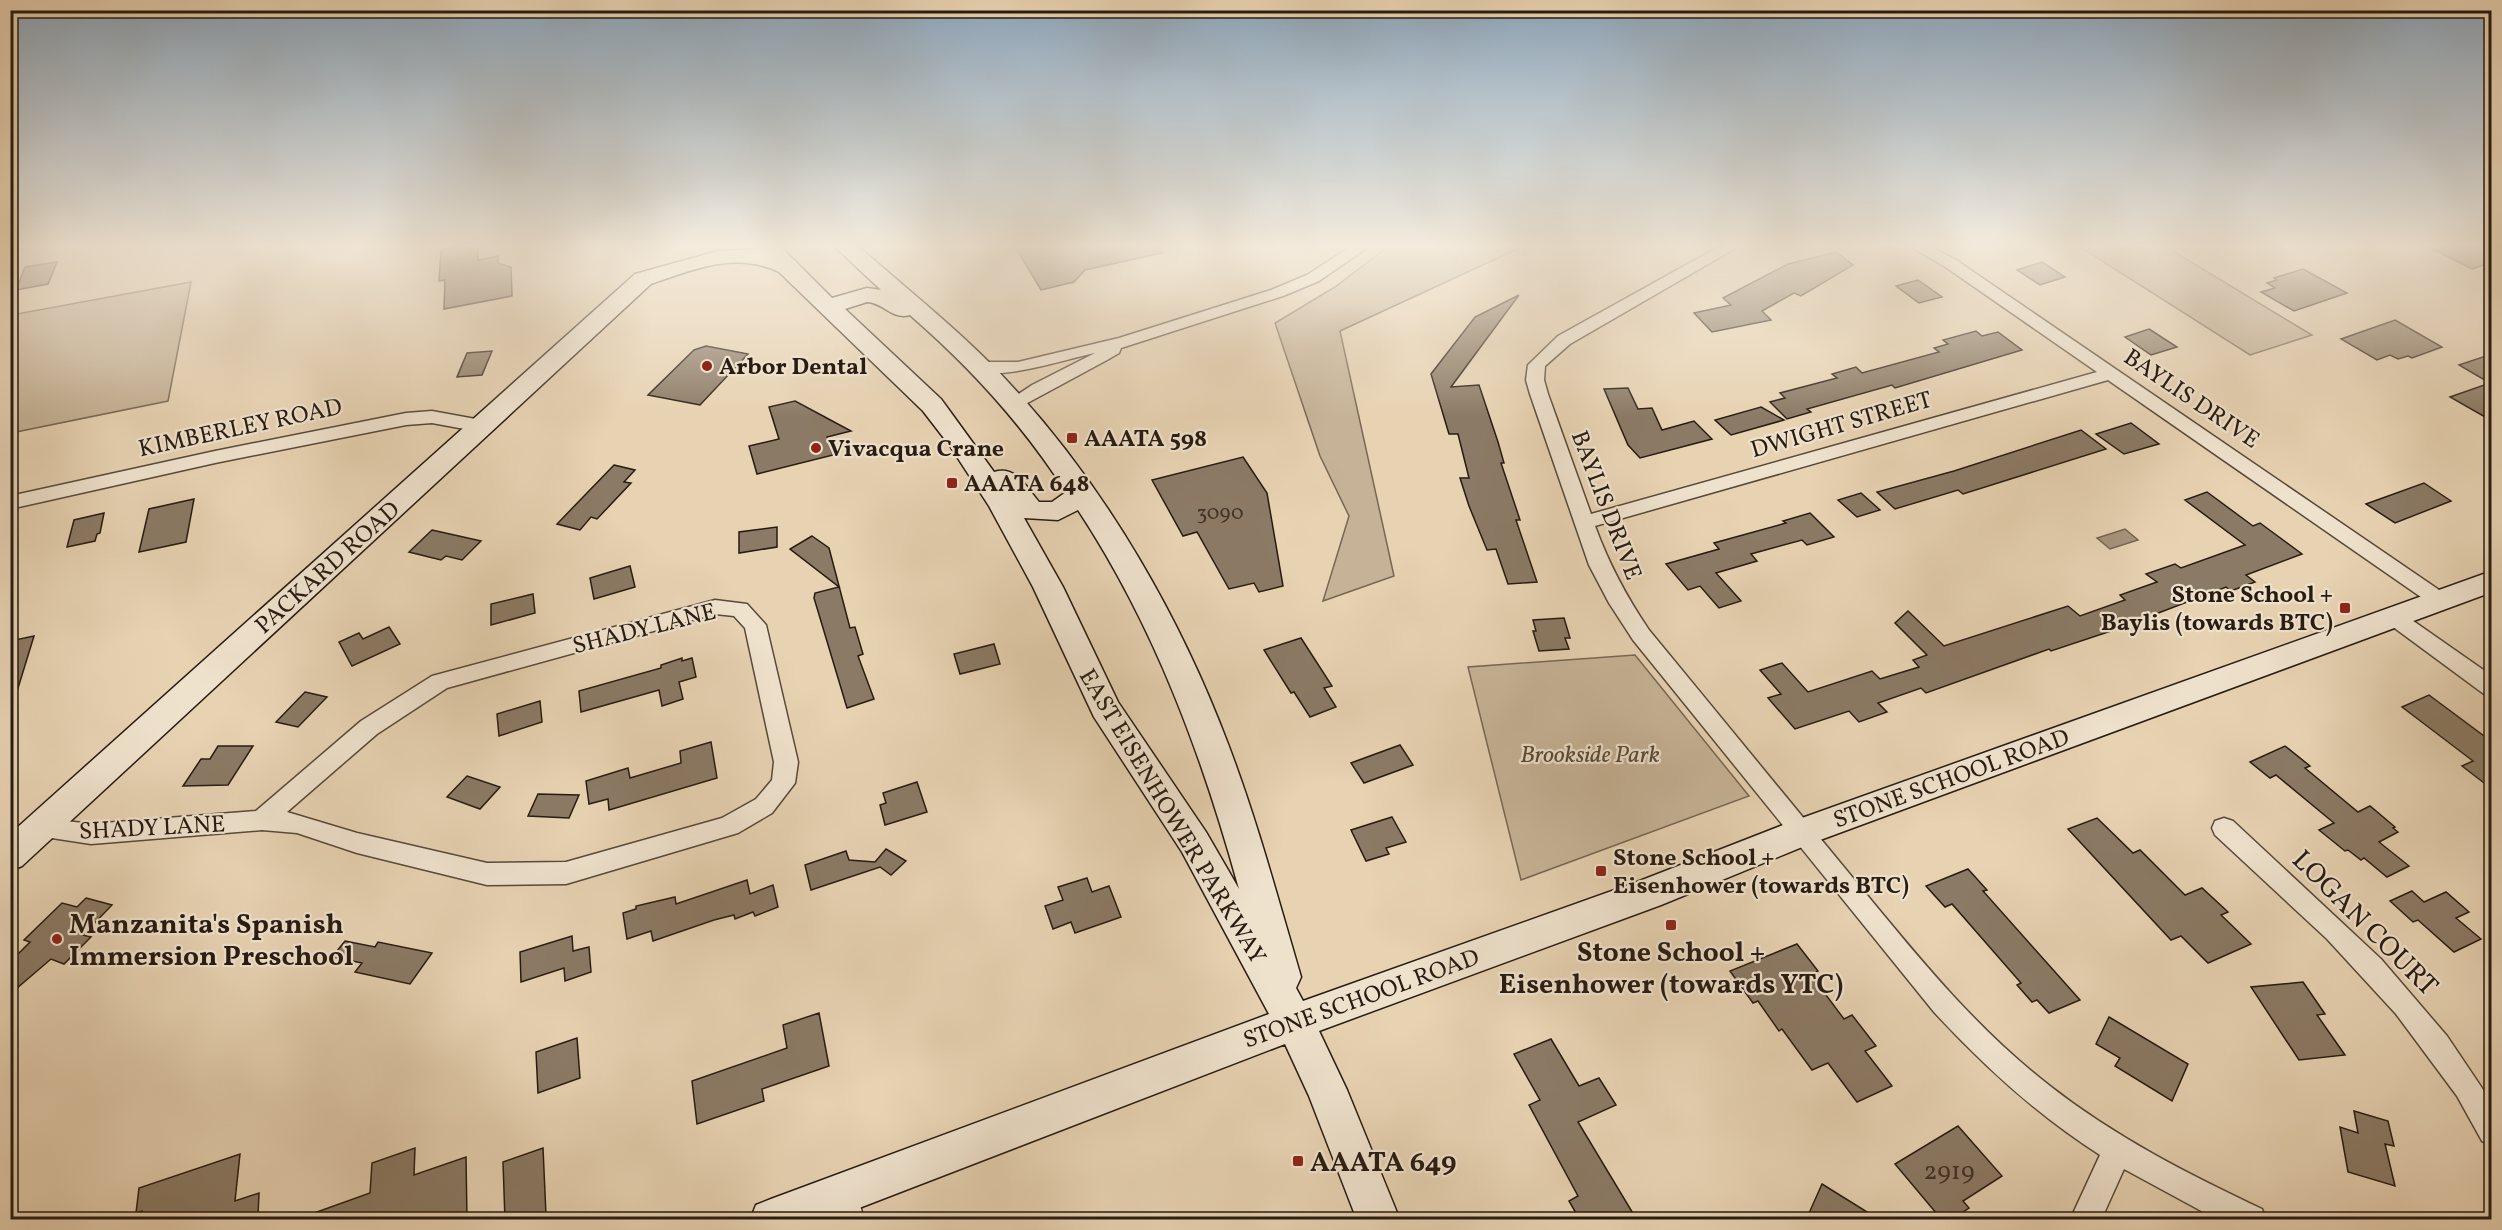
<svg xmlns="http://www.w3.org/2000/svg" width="2502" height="1230" font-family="Vollkorn,serif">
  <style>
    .green { fill: #c6b397; stroke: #766754; stroke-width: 1.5 }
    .water { fill: #a6947c; stroke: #736452; stroke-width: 1.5 }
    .building { fill: #8b7a65; stroke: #271b12; stroke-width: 1.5 }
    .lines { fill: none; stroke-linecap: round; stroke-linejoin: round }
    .minor-casing { stroke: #57493a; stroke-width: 3 }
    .secondary-casing { stroke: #271b12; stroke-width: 3 }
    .minor { fill: #efe2cd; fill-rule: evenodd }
    .secondary { fill: #efe2cd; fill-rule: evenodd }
    .poi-dot { fill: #8f2418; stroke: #efe2cd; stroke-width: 2 }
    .labels { text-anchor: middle; stroke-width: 4.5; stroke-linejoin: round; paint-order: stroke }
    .number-label { font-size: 21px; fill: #403327 }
    .poi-label { font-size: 24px; font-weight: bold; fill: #271b12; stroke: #efe2cd; text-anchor: start }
    .street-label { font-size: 24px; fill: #271b12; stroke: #efe2cd }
    .park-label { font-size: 24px; font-style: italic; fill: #57493a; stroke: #efe2cd }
    .near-number-label { font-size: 26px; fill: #403327 }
    .near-street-label { font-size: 28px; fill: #271b12; stroke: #efe2cd }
    .near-poi-label { font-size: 28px; font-weight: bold; fill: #271b12; stroke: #efe2cd; text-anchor: start }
  </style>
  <rect width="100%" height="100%" fill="#e7d2b2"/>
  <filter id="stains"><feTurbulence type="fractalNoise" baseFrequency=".00333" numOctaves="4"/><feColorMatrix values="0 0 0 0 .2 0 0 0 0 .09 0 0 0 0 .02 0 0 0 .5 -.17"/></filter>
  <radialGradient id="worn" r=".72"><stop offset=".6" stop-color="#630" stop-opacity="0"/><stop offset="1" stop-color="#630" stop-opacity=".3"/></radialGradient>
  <g class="green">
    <path d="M1390,245H1526L1340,331L1394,576L1323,601L1349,516L1320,456L1275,323L1335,287Z"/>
    <path d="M2077,245H2163L2312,335L2250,355Z"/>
    <path d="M191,282L168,401L11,433V315Z"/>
    <path d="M1635,655L1749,796L1521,880L1468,667Z"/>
  </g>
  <path class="water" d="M2125,529L2138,540L2110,549L2097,538Z"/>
  <g class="building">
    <path d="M470,245H478V260L498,256V263L511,267L512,296L444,309L445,280L439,281L441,250Z"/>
    <path d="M1014,245H1161L1162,253L1085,270L1074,282L1041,290Z"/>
    <path d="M2425,245H2492V262L2472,269Z"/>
    <path d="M1836,252L1853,265L1801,296L1794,293L1762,311L1771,320L1712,332L1694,313L1731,305L1723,298L1788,264Z"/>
    <path d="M57,262L48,284L16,290L25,267Z"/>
    <path d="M2042,262L2065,277L2040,285L2017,270Z"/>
    <path d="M2303,269L2347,293L2294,311L2261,292L2275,288L2267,283L2277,280L2274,278Z"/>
    <path d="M1918,280L1942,297L1919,303L1896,286Z"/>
    <path d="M1519,295L1451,387L1479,385L1498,442L1504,463H1501L1520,520H1516L1537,582L1508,584L1496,549L1487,550L1469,506L1460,478H1469L1458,434H1449L1431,374L1475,317Z"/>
    <path d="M2395,320L2442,347L2412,358L2408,356L2398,359L2390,355L2377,360L2341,339Z"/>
    <path d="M2149,329L2177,347L2151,355L2125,337Z"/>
    <path d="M1976,331L1982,336L1998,332L2022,350L1895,388L1892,385L1807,409L1811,412L1787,419L1770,402L1785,398L1780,393L1837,378L1832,374L1856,367L1862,373L1939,352L1934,348L1948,344L1943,340Z"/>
    <path d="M706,346L748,354L700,405L648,395L694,350Z"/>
    <path d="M492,351L482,375L457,377L467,353Z"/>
    <path d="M2492,354V421L2450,397L2490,383L2459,365Z"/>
    <path d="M1628,388L1638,409L1652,408L1662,430L1694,421L1712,439L1640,458L1628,445L1604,389Z"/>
    <path d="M795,401L851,431L827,437L833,455L757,474L749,446L779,439L769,407Z"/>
    <path d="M1761,407L1784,420L1731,435L1715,420Z"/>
    <path d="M2131,423L2159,444L2124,454L2096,434Z"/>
    <path d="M2081,430L2106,449L1963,494L1958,490L1895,509L1877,492L1954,471Z"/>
    <path d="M1243,457L1267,493L1283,586L1259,592L1254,583L1229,589L1197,532L1183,536L1152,480Z"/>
    <path d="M614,465L635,470L624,482L631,483L597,519L591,517L580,530L557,524Z"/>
    <path d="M2424,483L2451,501L2395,523L2366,504Z"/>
    <path d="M2207,492L2253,526L2260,523L2302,554L2246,575L2255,582L2231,591L2226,587L2114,630L2051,651L2049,649L1926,693L1921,688L1878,703L1887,712L1859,722L1849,711L1795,729L1768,698L1781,694L1760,670L1782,663L1808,692L1872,671L1880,679L1919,667L1913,660L1927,655L1895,623L1908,611L1944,646L2068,606L2080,616L2125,600L2120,595L2157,582L2146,574L2175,564L2181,568L2245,545L2185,500Z"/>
    <path d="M1861,493L1880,510L1857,517L1838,500Z"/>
    <path d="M194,499L186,542L139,552L149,509Z"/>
    <path d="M104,513L100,533L97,534L95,541L67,547L74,520Z"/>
    <path d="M1810,513L1834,537L1807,545L1802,540L1751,554L1757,561L1716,573L1741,601L1719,608L1700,586L1688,590L1666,564L1719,549L1714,543L1786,523L1783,521Z"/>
    <path d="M777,527V547L739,553V532Z"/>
    <path d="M432,530L481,541L462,560L446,556L441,560L409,552Z"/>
    <path d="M812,536L829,548L850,628L855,627L863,654L858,656L874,699L847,708L814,598L815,593L839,587L790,549Z"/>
    <path d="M630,566L635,587L594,599L590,578Z"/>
    <path d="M533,594L535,613L491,625V604Z"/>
    <path d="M1564,618L1570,638H1565L1569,649L1539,651L1533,631H1536L1533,620Z"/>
    <path d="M389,627L400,644L352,666L339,642L359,633L363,639Z"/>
    <path d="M34,636L15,698L10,697V641Z"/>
    <path d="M1301,638L1332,686L1324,688L1336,707L1310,717L1294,692L1291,693L1264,650Z"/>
    <path d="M994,644L1000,664L960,674L954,654Z"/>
    <path d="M682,658V661L692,658L696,677L679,682L683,699L662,706L659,690L581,712L579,691L661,668V665Z"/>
    <path d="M305,692L327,697L298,727L276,722Z"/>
    <path d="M2429,695L2492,742V789L2462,766L2473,761L2402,707Z"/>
    <path d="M540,701L542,722L499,736L497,714Z"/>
    <path d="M711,742L717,778L609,810L608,799L589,804L586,781L628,768L630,778L681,763L680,751Z"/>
    <path d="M1400,745L1413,765L1364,783L1351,763Z"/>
    <path d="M218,746H253L228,785L183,786L201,759H210Z"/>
    <path d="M2285,746L2310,766L2305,768L2358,812L2370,806L2395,827L2393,828L2398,832L2379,842L2409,866L2387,877L2364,858L2361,860L2348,850L2345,851L2319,830L2334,823L2276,775L2270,778L2250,762Z"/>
    <path d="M467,776L500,787L480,809L447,797Z"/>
    <path d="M917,782L927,812L885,825L880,805L886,803L883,793Z"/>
    <path d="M538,794L579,795L569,818L528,816Z"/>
    <path d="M1392,817L1406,842L1386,848L1389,854L1366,861L1351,830Z"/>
    <path d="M2097,818L2133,853L2140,850L2185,895L2202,888L2228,912L2221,915L2251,944L2208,963L2181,936L2171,940L2068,829Z"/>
    <path d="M886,849L906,861L891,875L880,867L811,890L805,865L846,851L849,860L875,862Z"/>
    <path d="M1968,869L1987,890L1983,891L2080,1000L2049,1013L2037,1000L2032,1002L2017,985L2021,983L1952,904L1945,907L1926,886Z"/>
    <path d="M1087,878L1092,892L1109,886L1121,917L1075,933L1071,922L1053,929L1045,906L1063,900L1058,887Z"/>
    <path d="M747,880L750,894L773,885L778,907L755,916L753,912L735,919L734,915L714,920L653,941L651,931L627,939L623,913L636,909V906L675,897L676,904Z"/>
    <path d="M2412,891L2424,902L2446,892L2469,912L2456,918L2481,939L2454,952L2418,920L2413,922L2390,901Z"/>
    <path d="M86,898L112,905L83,935L91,937L64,964L51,959L10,994V962L30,942L24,940L62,903L77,907Z"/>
    <path d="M572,936L573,951L589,947L591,972L565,981L564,968L521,982L520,952Z"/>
    <path d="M345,941L375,947L378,942L432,953L410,984L355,972L362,963L332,957Z"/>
    <path d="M1797,944L1818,971L1811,975L1844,1019L1852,1015L1876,1046L1865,1051L1892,1086L1857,1102L1828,1063L1812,1070L1782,1029L1779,1031L1758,1001L1753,1003L1730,971Z"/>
    <path d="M2303,982L2325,1014L2317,1015L2345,1055L2299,1060L2251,987Z"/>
    <path d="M819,1013L829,1066L762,1089L764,1101L697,1124L692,1081L787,1048L783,1025Z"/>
    <path d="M2109,1017L2188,1064L2172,1101L2115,1066L2120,1058L2096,1044Z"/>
    <path d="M577,1038L580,1078L538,1093L536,1052Z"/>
    <path d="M1551,1039L1579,1086L1599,1078L1616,1105L1578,1122L1637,1220H1580L1569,1201L1578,1196L1529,1105L1540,1100L1514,1054Z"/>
    <path d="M2354,1111L2388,1121L2394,1146L2385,1144L2395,1186L2348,1172L2340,1127L2358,1133Z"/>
    <path d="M1958,1126L2002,1176L1963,1201L1969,1208L1951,1220H1942L1895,1164Z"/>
    <path d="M415,1148L414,1175L466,1157L467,1220H304L303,1217L370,1193L372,1163Z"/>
    <path d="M543,1148L546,1215L532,1220H505L503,1162Z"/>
    <path d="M240,1154L235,1201L259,1193L258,1215L244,1220H141L142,1211L136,1213L139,1188Z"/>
    <path d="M1822,1184L1880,1220H1806Z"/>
  </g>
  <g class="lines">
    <g class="minor-casing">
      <g id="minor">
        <path d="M10,245H28L25,248L10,251Z"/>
        <path d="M1353,245H1371L1319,281L1283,296L1121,348L1119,353L1107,360L1020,407L1014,408L1005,403L1032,385L1095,353C1073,357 986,386 972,367L981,362H1018L1119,338L1271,290L1307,275Z"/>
        <path d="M1722,245H1741L1570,344L1545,366L1544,380L1548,394L1591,514L2097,372L1944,266L1908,245H1927L1956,260L2445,594L2448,599L2445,604L2438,606L2431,604L2108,380L1595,526C1609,564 1626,596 1649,630C1715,710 1781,791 1848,872C1910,947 1972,1026 2050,1086C2115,1137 2188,1174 2262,1209L2266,1220H2218L2124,1169L2101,1220H2070L2100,1155C2037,1115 1984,1066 1934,1012L1633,640L1609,603L1589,565L1530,394L1526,380L1528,365L1558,336Z"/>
        <path d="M432,411L481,420L490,426L481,432L432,423L406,425L215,463L10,509V496L215,451L406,413Z"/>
        <path d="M715,600L747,604L766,625L798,762L795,783L772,813L738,833L566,884L487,885L357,853L297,833L262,830L91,844L32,835L29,828L32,821L41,818L91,824L256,811L361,721L432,676ZM715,614L734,616L745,628L774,762L772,780L756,799L722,818L566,862L487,863L357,833L287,812L377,734L447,688Z"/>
        <path d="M2392,608L2399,611L2492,676V696L2484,694L2385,621L2381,616L2385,611Z"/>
        <path d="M2224,818L2233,821L2381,959L2447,1036L2492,1103V1145L2482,1141L2457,1096L2396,1014L2327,939L2215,835L2212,828L2215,821Z"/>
        <path d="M844,1177L854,1182L864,1220H834L829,1192L834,1182Z"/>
      </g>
    </g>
    <g class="secondary-casing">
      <path id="secondary" d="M756,245H779L832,298L867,288L881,290L833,245H857C912,294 971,339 1020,395C1109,494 1181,619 1228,744C1257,820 1278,899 1301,977L1296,988L1303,1001L1637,882L1788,823L2492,571V592L1812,843L1661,905L1319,1031L1347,1090L1400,1220H1357L1309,1096L1285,1044L828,1220H750L756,1205L771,1199L1269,1014L1182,852L1094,717L1033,587L989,506L950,446L923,411L779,272C736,251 694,269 651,284L22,866L10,871V834L635,274L718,251L759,249ZM867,302C884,303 892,320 910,315C970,367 1023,425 1066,492L1052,502H1039C1026,487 1016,465 994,472L941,399L845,309ZM1078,510C1155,627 1202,755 1239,889L1206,832L1118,702L1063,587L1024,518L1058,520Z"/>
    </g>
    <use href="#minor" class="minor"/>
    <use href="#secondary" class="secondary"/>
  </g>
  <linearGradient id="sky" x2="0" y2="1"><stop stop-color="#8da7bd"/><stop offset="0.59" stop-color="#f4ebdc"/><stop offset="1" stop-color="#f4ebdc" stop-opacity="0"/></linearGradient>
  <rect width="2502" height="417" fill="url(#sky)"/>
  <g class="poi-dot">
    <circle cx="707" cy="366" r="6"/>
    <rect x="1066" y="432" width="12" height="12" rx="3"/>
    <circle cx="816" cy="448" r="6"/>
    <rect x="946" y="477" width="12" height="12" rx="3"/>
    <rect x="2339" y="602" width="12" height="12" rx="3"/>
    <rect x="1595" y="865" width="12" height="12" rx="3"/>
    <rect x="1665" y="919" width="12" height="12" rx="3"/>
    <circle cx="57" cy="939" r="6"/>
    <rect x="1292" y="1155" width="12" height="12" rx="3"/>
  </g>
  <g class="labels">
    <g class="number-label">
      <text x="1220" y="519">3090</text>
    </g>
    <g class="poi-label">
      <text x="719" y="374">Arbor Dental</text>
      <text x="1084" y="446">AAATA 598</text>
      <text x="828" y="456">Vivacqua Crane</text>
      <text x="964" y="491">AAATA 648</text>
      <text x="2333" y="602" text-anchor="end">Stone School +<tspan x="2333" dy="28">Baylis (towards BTC)</tspan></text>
      <text x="1613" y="865">Stone School +<tspan x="1613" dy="28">Eisenhower (towards BTC)</tspan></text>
    </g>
    <g class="street-label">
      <text transform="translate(2192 398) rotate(34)" y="8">BAYLIS DRIVE</text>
      <text transform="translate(1841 424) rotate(-16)" y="8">DWIGHT STREET</text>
      <text transform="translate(240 427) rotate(-12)" y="8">KIMBERLEY ROAD</text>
      <text transform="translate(1607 505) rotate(69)" y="8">BAYLIS DRIVE</text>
      <text transform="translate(327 567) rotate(-42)" y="8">PACKARD ROAD</text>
      <text transform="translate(644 628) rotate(-14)" y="8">SHADY LANE</text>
      <text transform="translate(1951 778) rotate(-20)" y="8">STONE SCHOOL ROAD</text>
      <text transform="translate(1173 816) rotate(59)" y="8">EAST EISENHOWER PARKWAY</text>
      <text transform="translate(152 827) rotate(-3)" y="8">SHADY LANE</text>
      <text transform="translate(1361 998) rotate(-20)" y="8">STONE SCHOOL ROAD</text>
    </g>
    <g class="park-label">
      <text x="1590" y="762">Brookside Park</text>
    </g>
    <g class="near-number-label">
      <text x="1949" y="1179">2919</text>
    </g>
    <g class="near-street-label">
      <text transform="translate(2366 922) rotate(45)" y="10">LOGAN COURT</text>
    </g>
    <g class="near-poi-label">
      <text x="69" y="933">Manzanita's Spanish<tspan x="69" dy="32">Immersion Preschool</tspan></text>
      <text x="1671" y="961" text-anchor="middle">Stone School +<tspan x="1671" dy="32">Eisenhower (towards YTC)</tspan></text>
      <text x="1310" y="1171">AAATA 649</text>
    </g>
  </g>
  <rect width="2502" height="1230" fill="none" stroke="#e7d2b2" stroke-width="36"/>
  <rect x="12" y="12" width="2478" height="1206" fill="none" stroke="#271b12" stroke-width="3"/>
  <rect x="18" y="18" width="2466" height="1194" fill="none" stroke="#271b12" stroke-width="1.5"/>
  <rect width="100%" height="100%" filter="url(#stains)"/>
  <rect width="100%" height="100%" fill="url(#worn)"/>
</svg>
